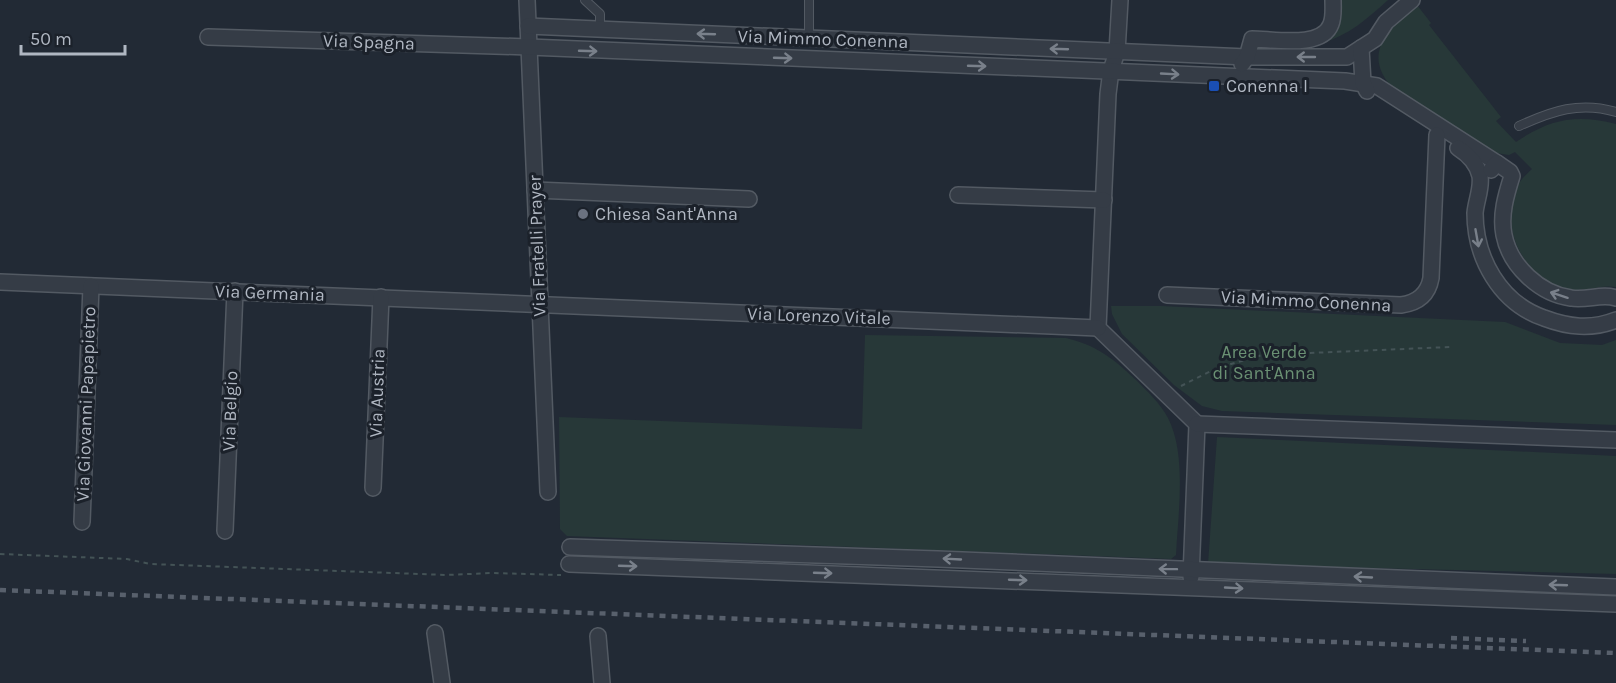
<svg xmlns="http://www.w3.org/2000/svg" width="1616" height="683" font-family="Karla,sans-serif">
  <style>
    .green { fill: #273838 }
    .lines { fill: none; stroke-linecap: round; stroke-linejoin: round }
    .service-casing { stroke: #535a63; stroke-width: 10 }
    .minor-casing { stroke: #535a63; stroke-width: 18 }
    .path { stroke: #445356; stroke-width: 2; stroke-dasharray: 4.5 4.5; stroke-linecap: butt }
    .service { stroke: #353c46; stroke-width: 8 }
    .minor { stroke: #353c46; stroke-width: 15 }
    .rail { stroke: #58606c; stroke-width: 4.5; stroke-dasharray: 6 6; stroke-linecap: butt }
    .oneway { stroke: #79808a }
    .transit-dot { fill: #1a4fb4; stroke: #1b212a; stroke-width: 2 }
    .worship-dot { fill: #6b7280; stroke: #1b212a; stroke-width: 2 }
    .labels { text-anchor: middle; stroke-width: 6; stroke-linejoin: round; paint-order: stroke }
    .street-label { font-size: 18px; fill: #b0b7c2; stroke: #1b212a }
    .poi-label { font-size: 18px; fill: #b0b7c2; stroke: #1b212a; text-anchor: start }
    .park-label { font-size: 18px; fill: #6a9073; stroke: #1b212a }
  </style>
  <rect width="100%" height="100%" fill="#222a35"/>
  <g class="green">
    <path d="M1338,0H1388C1367,19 1349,35 1322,43Z"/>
    <path d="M1417,5L1431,23L1429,25L1501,117L1496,121L1516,142C1550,119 1576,114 1616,124V287C1598,284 1582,294 1561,289C1547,285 1537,276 1528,264C1510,241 1504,209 1520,182C1523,177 1528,173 1532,169L1515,152L1509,155L1496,153L1395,90C1360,56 1387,29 1417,5Z"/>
    <path d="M1111,306H1161L1505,322L1560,343L1602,345L1616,340V425L1222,411L1202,406L1174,385L1122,334L1112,314Z"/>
    <path d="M865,335L1066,338C1096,345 1114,359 1136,380C1148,392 1160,403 1168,418C1187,455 1178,514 1176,555L1171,559L567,536L560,529L559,417L862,429Z"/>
    <path d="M1217,437L1616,456V574L1208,564Z"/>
  </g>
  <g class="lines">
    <g class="service-casing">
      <g id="service">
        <path d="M585,0L600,14V30"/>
        <path d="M809,0V39"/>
        <path d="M1519,126C1552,111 1580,101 1616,112"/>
      </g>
    </g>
    <g class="minor-casing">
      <g id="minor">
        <path d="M527,0L548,492"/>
        <path d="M1120,0L1117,52L1111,70L1108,94L1098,328L1197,424L1191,577"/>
        <path d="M528,26L1247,57H1347L1361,48"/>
        <path d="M208,37L529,47L1345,81L1377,86L1497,163"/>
        <path d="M1242,64L1247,57L1252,39C1273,39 1322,49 1331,24C1334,17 1333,8 1333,0"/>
        <path d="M1367,91L1363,83L1361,48L1375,39L1386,22L1412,0"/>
        <path d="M1458,148C1469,155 1477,163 1480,176C1482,188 1476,201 1475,213C1475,258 1500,303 1544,318C1568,327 1591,330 1616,320"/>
        <path d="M1491,170L1497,163L1510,172L1512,176C1506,195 1500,215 1504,235C1510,266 1540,294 1571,298C1586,301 1602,293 1616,298"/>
        <path d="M535,190L749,199"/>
        <path d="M958,195L1104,200"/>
        <path d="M0,282L1098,328"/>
        <path d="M1167,295L1401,305C1417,303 1428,295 1431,278L1437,135"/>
        <path d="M1197,424L1616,440"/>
        <path d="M373,488L381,297"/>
        <path d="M82,522L91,286"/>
        <path d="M225,531L235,291"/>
        <path d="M570,547L938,559L1616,587"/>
        <path d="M569,564L1616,604"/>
        <path d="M435,633L442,683"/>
        <path d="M598,636L602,683"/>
      </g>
    </g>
    <g class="path">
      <path d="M1181,386L1217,368L1262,355L1450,347"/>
      <path d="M0,554L127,559L150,564L446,575L492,573L561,575"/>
    </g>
    <use href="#service" class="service"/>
    <use href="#minor" class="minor"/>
    <g class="rail">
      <path d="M0,590L1616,653"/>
      <path d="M1451,638L1526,641"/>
    </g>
  </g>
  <defs><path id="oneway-shaft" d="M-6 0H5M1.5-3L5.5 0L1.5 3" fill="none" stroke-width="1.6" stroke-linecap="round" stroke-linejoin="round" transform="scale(1.5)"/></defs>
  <g class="oneway">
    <use href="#oneway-shaft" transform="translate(706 34) rotate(-178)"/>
    <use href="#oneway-shaft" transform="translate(1059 49) rotate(-178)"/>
    <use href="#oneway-shaft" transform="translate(588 51) rotate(2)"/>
    <use href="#oneway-shaft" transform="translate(1306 57) rotate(-180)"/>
    <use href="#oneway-shaft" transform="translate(783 58) rotate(2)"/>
    <use href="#oneway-shaft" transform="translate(977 66) rotate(2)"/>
    <use href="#oneway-shaft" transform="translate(1170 74) rotate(3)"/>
    <use href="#oneway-shaft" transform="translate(1477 238) rotate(80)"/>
    <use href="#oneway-shaft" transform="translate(1559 295) rotate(-162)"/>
    <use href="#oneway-shaft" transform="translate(952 559) rotate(-177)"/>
    <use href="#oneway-shaft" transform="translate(628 566) rotate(2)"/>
    <use href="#oneway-shaft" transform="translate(1168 569) rotate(-179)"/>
    <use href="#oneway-shaft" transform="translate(823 573) rotate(2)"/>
    <use href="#oneway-shaft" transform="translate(1363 577) rotate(-177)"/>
    <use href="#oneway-shaft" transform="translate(1018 580) rotate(2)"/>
    <use href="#oneway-shaft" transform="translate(1558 585) rotate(-178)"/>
    <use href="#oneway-shaft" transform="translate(1234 588) rotate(3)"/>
  </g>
  <rect class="transit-dot" x="1208" y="80" width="12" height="12" rx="3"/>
  <circle class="worship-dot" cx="583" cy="214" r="6"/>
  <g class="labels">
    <g class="street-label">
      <text transform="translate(823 39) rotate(2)" y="6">Via Mimmo Conenna</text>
      <text transform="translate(369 42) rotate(2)" y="6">Via Spagna</text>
      <text transform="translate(537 246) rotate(-92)" y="6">Via Fratelli Prayer</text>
      <text transform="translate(270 293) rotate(2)" y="6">Via Germania</text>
      <text transform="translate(1306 301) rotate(3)" y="6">Via Mimmo Conenna</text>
      <text transform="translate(819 316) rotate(2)" y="6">Via Lorenzo Vitale</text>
      <text transform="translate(377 393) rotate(-88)" y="6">Via Austria</text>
      <text transform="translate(86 404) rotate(-88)" y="6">Via Giovanni Papapietro</text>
      <text transform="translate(230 411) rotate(-88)" y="6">Via Belgio</text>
    </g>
    <g class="poi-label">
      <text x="1226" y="92">Conenna I</text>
      <text x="595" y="220">Chiesa Sant'Anna</text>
    </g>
    <g class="park-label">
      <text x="1264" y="358">Area Verde<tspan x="1264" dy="21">di Sant'Anna</tspan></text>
    </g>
  </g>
  <path d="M21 45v9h104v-9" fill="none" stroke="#b0b7c2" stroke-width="3"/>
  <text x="30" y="45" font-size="18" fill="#b0b7c2" stroke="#1b212a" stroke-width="4.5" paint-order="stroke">50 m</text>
</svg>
